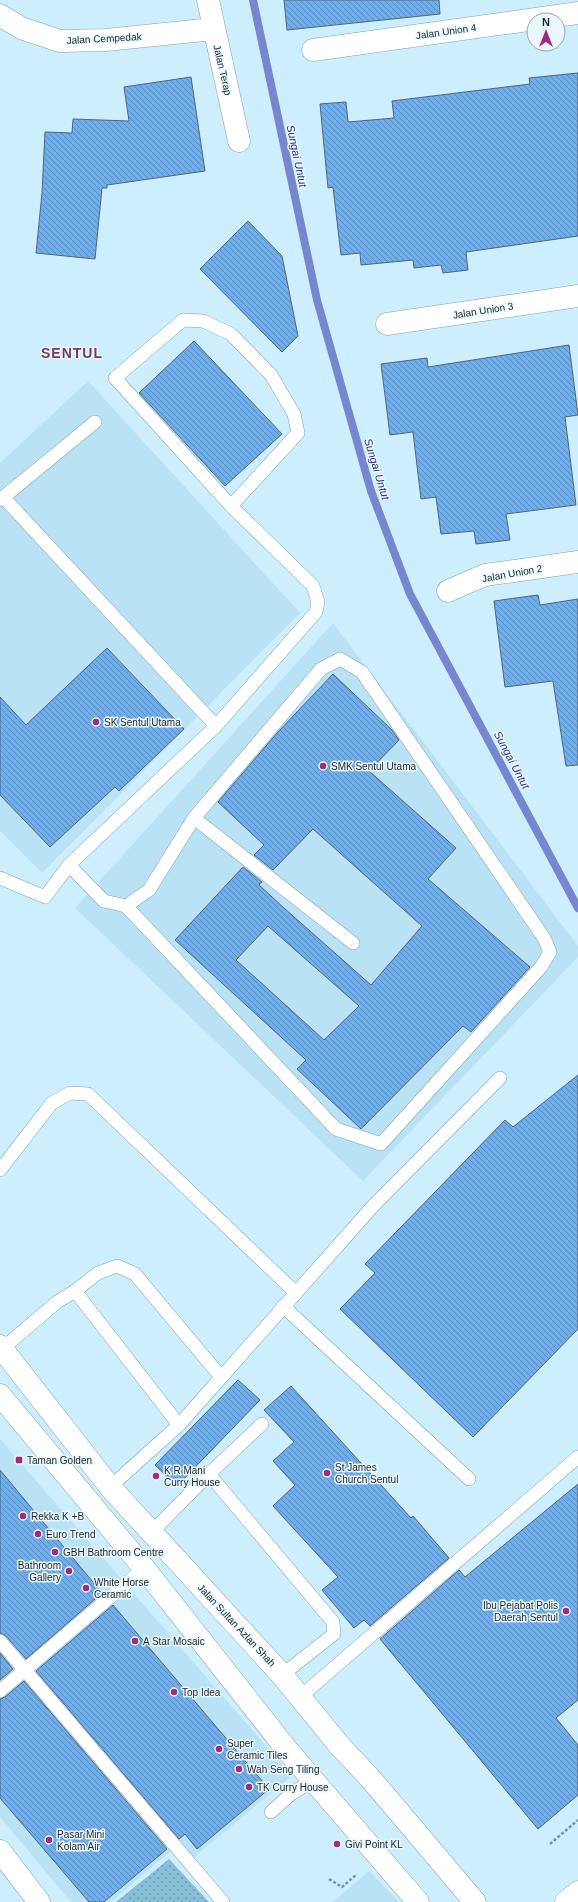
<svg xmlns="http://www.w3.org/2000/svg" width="578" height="1902" font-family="Helvetica,sans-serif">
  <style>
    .built { fill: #bae2f5 }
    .grass { fill: url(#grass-dots) }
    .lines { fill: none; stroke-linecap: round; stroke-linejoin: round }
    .stream { stroke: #7686cf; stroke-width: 8 }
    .building { fill: url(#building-back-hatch); stroke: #526579; fill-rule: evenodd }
    .lane-casing { stroke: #81a0ae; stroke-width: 14 }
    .street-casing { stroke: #81a0ae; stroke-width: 23 }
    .primary-casing { stroke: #81a0ae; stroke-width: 23 }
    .path { stroke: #7d949f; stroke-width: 2.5; stroke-dasharray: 3 2; stroke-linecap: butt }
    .lane { stroke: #fff; stroke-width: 13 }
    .street { stroke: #fff; stroke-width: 22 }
    .primary { stroke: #fff; stroke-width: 22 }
    .poi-dot { fill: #a3297e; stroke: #eaf7fd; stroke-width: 1.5 }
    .labels { text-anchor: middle; stroke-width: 3; stroke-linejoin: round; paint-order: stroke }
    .street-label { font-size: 10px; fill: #19252b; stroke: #eaf7fd }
    .poi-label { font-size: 10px; fill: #19252b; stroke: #eaf7fd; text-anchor: start }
    .water-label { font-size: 11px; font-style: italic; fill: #2b3388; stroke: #eaf7fd }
    .district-label { font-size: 14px; font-weight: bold; letter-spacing: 1px; fill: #763960; stroke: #eaf7fd }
  </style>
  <defs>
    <pattern id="grass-dots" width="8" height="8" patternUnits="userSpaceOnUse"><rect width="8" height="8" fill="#88bfd8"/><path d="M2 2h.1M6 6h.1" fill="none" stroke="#6e9baf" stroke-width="1.8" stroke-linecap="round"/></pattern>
    <pattern id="building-back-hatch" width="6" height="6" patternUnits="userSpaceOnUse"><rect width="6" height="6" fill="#70adeb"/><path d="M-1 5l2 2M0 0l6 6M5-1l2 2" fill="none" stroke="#5b8dbf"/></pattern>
  </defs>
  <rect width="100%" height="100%" fill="#cdeefc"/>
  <g class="built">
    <path d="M88,381L300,613L42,873L0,831V463Z"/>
    <path d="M333,623L578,946V957L363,1181L75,908Z"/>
    <path d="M0,1439L292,1776L183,1866L171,1851L111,1902H71L0,1817Z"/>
    <path d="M369,1871L399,1902H333Z"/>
  </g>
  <path class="grass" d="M169,1859L209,1902H116Z"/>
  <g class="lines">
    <path class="stream" d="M253,0L317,300L371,491L410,594L578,908"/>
  </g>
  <g class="building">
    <path d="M284,0H439L440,14L287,30Z"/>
    <path d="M578,73V236L466,252L468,270L443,273L441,265L414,268L413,260L361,265L360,253L341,255L333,187L328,188L320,104L346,102L348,122L394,118L392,101L530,84L529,78Z"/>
    <path d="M191,77L205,171L107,185V188H102L95,259L36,253L42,193L45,132L72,133L73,119L129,121L124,87Z"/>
    <path d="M248,221L282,256L298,336L282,352L200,269Z"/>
    <path d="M194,341L282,434L225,486L139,393Z"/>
    <path d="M569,345L578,415L565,417L576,505L506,514L510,540L476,544L474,531L441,534L436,497L421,499L413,432L390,435L381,364L427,358L428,367Z"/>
    <path d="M538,595L540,605L578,599V765L566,766L553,681L505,687L494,601Z"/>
    <path d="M107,648L184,729L119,791L115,787L50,847L0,795V697L26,725Z"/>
    <path d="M333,674L392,730L399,740L369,771L456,848L428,879L530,967L471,1032L463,1026L361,1129L297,1069L306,1060L175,940L243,867L262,882L259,885L284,908L371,985L422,926L313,829L273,870L254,855L264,845L218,802L278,732ZM268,926L359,1006L324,1040L236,960Z"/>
    <path d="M578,1075V1329L473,1437L340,1309L375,1273L365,1264L505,1120L513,1127Z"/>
    <path d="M238,1380L260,1400L177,1486L155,1465Z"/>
    <path d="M291,1386L411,1518L413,1516L449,1558L370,1626L364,1620L354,1628L322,1590L338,1577L273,1506L295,1485L273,1461L294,1442L264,1410Z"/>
    <path d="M0,1470L102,1593L26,1659L6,1636L0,1633Z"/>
    <path d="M578,1484V1700L556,1718L578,1745V1795L538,1829L380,1639L459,1570L465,1577Z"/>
    <path d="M113,1605L269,1789L197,1849L185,1834L179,1839L36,1671Z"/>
    <path d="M0,1653L13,1669L0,1680Z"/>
    <path d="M24,1681L167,1849L104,1902H89L0,1798V1699L5,1697Z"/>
  </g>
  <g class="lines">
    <g class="lane-casing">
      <g id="lane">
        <path d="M3,497L216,726"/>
        <path d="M0,500L95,422"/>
        <path d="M340,659L362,672L544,938L550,952L541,967L381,1144L336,1129L126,906L149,890L194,818L321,669Z"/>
        <path d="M194,818L353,943"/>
        <path d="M69,865L104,901L126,906"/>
        <path d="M0,878L45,897L69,865L216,726L316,612L318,602L313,586L231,506L115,378L183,320L203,321L231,334L271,375L294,414L298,433L231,506"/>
        <path d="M0,1170L52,1103L70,1093L88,1094L295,1292"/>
        <path d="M283,1306L469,1479"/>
        <path d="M2,1349L57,1302L75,1291"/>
        <path d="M179,1425L75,1291L98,1273L117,1266L135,1274L221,1377"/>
        <path d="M209,1474L333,1622L334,1634L282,1675"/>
        <path d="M110,1487L179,1425L373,1206L500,1078"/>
        <path d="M152,1532L209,1474L262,1424"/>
        <path d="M0,1641L223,1902"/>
        <path d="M0,1691L144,1568"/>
        <path d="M300,1697L578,1457"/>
        <path d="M271,1812L291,1794L313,1780"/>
      </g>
    </g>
    <g class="street-casing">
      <g id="street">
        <path d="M208,0L239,141"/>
        <path d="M0,15L21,28L60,41L106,40L213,29"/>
        <path d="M313,50L578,13"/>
        <path d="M387,324L578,296"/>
        <path d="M448,591L485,575L578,562"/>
        <path d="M0,1851L39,1902"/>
      </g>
    </g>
    <g class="primary-casing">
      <g id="primary">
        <path d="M0,1346L110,1487L282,1675L339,1745L370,1778L475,1902"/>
        <path d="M0,1395L144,1568L288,1751L418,1902"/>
        <path d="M566,1902L578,1892"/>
      </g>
    </g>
    <g class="path">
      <path d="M550,1844L578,1820"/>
      <path d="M329,1879L342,1887L357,1874"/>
    </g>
    <use href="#lane" class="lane"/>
    <use href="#street" class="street"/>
    <use href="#primary" class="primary"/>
  </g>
  <g class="poi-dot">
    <circle cx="96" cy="722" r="4"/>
    <circle cx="323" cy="766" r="4"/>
    <rect x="15" y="1456" width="8" height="8" rx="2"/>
    <circle cx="327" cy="1473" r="4"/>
    <circle cx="156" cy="1476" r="4"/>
    <circle cx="23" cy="1516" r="4"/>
    <circle cx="38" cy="1534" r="4"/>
    <circle cx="55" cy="1552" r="4"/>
    <circle cx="69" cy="1571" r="4"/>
    <circle cx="86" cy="1588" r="4"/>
    <circle cx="566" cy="1611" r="4"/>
    <circle cx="135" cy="1641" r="4"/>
    <circle cx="174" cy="1692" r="4"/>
    <circle cx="219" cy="1749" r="4"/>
    <circle cx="239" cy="1769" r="4"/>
    <circle cx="249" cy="1787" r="4"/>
    <circle cx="49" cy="1840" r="4"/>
    <circle cx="337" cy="1844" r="4"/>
  </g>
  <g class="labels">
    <g class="street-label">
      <text transform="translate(446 31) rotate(-8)" y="4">Jalan Union 4</text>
      <text transform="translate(104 38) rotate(-3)" y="4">Jalan Cempedak</text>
      <text transform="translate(223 70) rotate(77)" y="4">Jalan Terap</text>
      <text transform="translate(483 310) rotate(-9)" y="4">Jalan Union 3</text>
      <text transform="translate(512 573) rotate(-10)" y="4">Jalan Union 2</text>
      <text transform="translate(237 1625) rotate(47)" y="4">Jalan Sultan Azlan Shah</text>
    </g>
    <g class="poi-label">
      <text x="104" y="726">SK Sentul Utama</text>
      <text x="331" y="770">SMK Sentul Utama</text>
      <text x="27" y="1464">Taman Golden</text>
      <text x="335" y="1471">St James<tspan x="335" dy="12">Church Sentul</tspan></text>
      <text x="164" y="1474">K R Mani<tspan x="164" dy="12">Curry House</tspan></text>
      <text x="31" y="1520">Rekka K +B</text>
      <text x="46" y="1538">Euro Trend</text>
      <text x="63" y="1556">GBH Bathroom Centre</text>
      <text x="61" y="1569" text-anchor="end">Bathroom<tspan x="61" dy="12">Gallery</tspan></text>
      <text x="94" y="1586">White Horse<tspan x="94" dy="12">Ceramic</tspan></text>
      <text x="558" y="1609" text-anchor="end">Ibu Pejabat Polis<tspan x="558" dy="12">Daerah Sentul</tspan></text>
      <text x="143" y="1645">A Star Mosaic</text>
      <text x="182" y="1696">Top Idea</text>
      <text x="227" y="1747">Super<tspan x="227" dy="12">Ceramic Tiles</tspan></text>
      <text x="247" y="1773">Wah Seng Tiling</text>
      <text x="257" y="1791">TK Curry House</text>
      <text x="57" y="1838">Pasar Mini<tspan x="57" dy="12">Kolam Air</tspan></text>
      <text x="345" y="1848">Givi Point KL</text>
    </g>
    <g class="water-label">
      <text transform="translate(297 156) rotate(78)" y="4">Sungai Untut</text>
      <text transform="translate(377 469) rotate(73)" y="4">Sungai Untut</text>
      <text transform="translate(512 760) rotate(62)" y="4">Sungai Untut</text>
    </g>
    <g class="district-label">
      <text x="72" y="358">SENTUL</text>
    </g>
  </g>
  <g transform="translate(546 32)"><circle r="19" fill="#eaf7fd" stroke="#96a3a9"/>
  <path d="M0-3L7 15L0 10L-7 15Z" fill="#a3297e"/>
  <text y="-6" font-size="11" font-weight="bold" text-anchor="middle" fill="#19252b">N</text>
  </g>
</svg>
